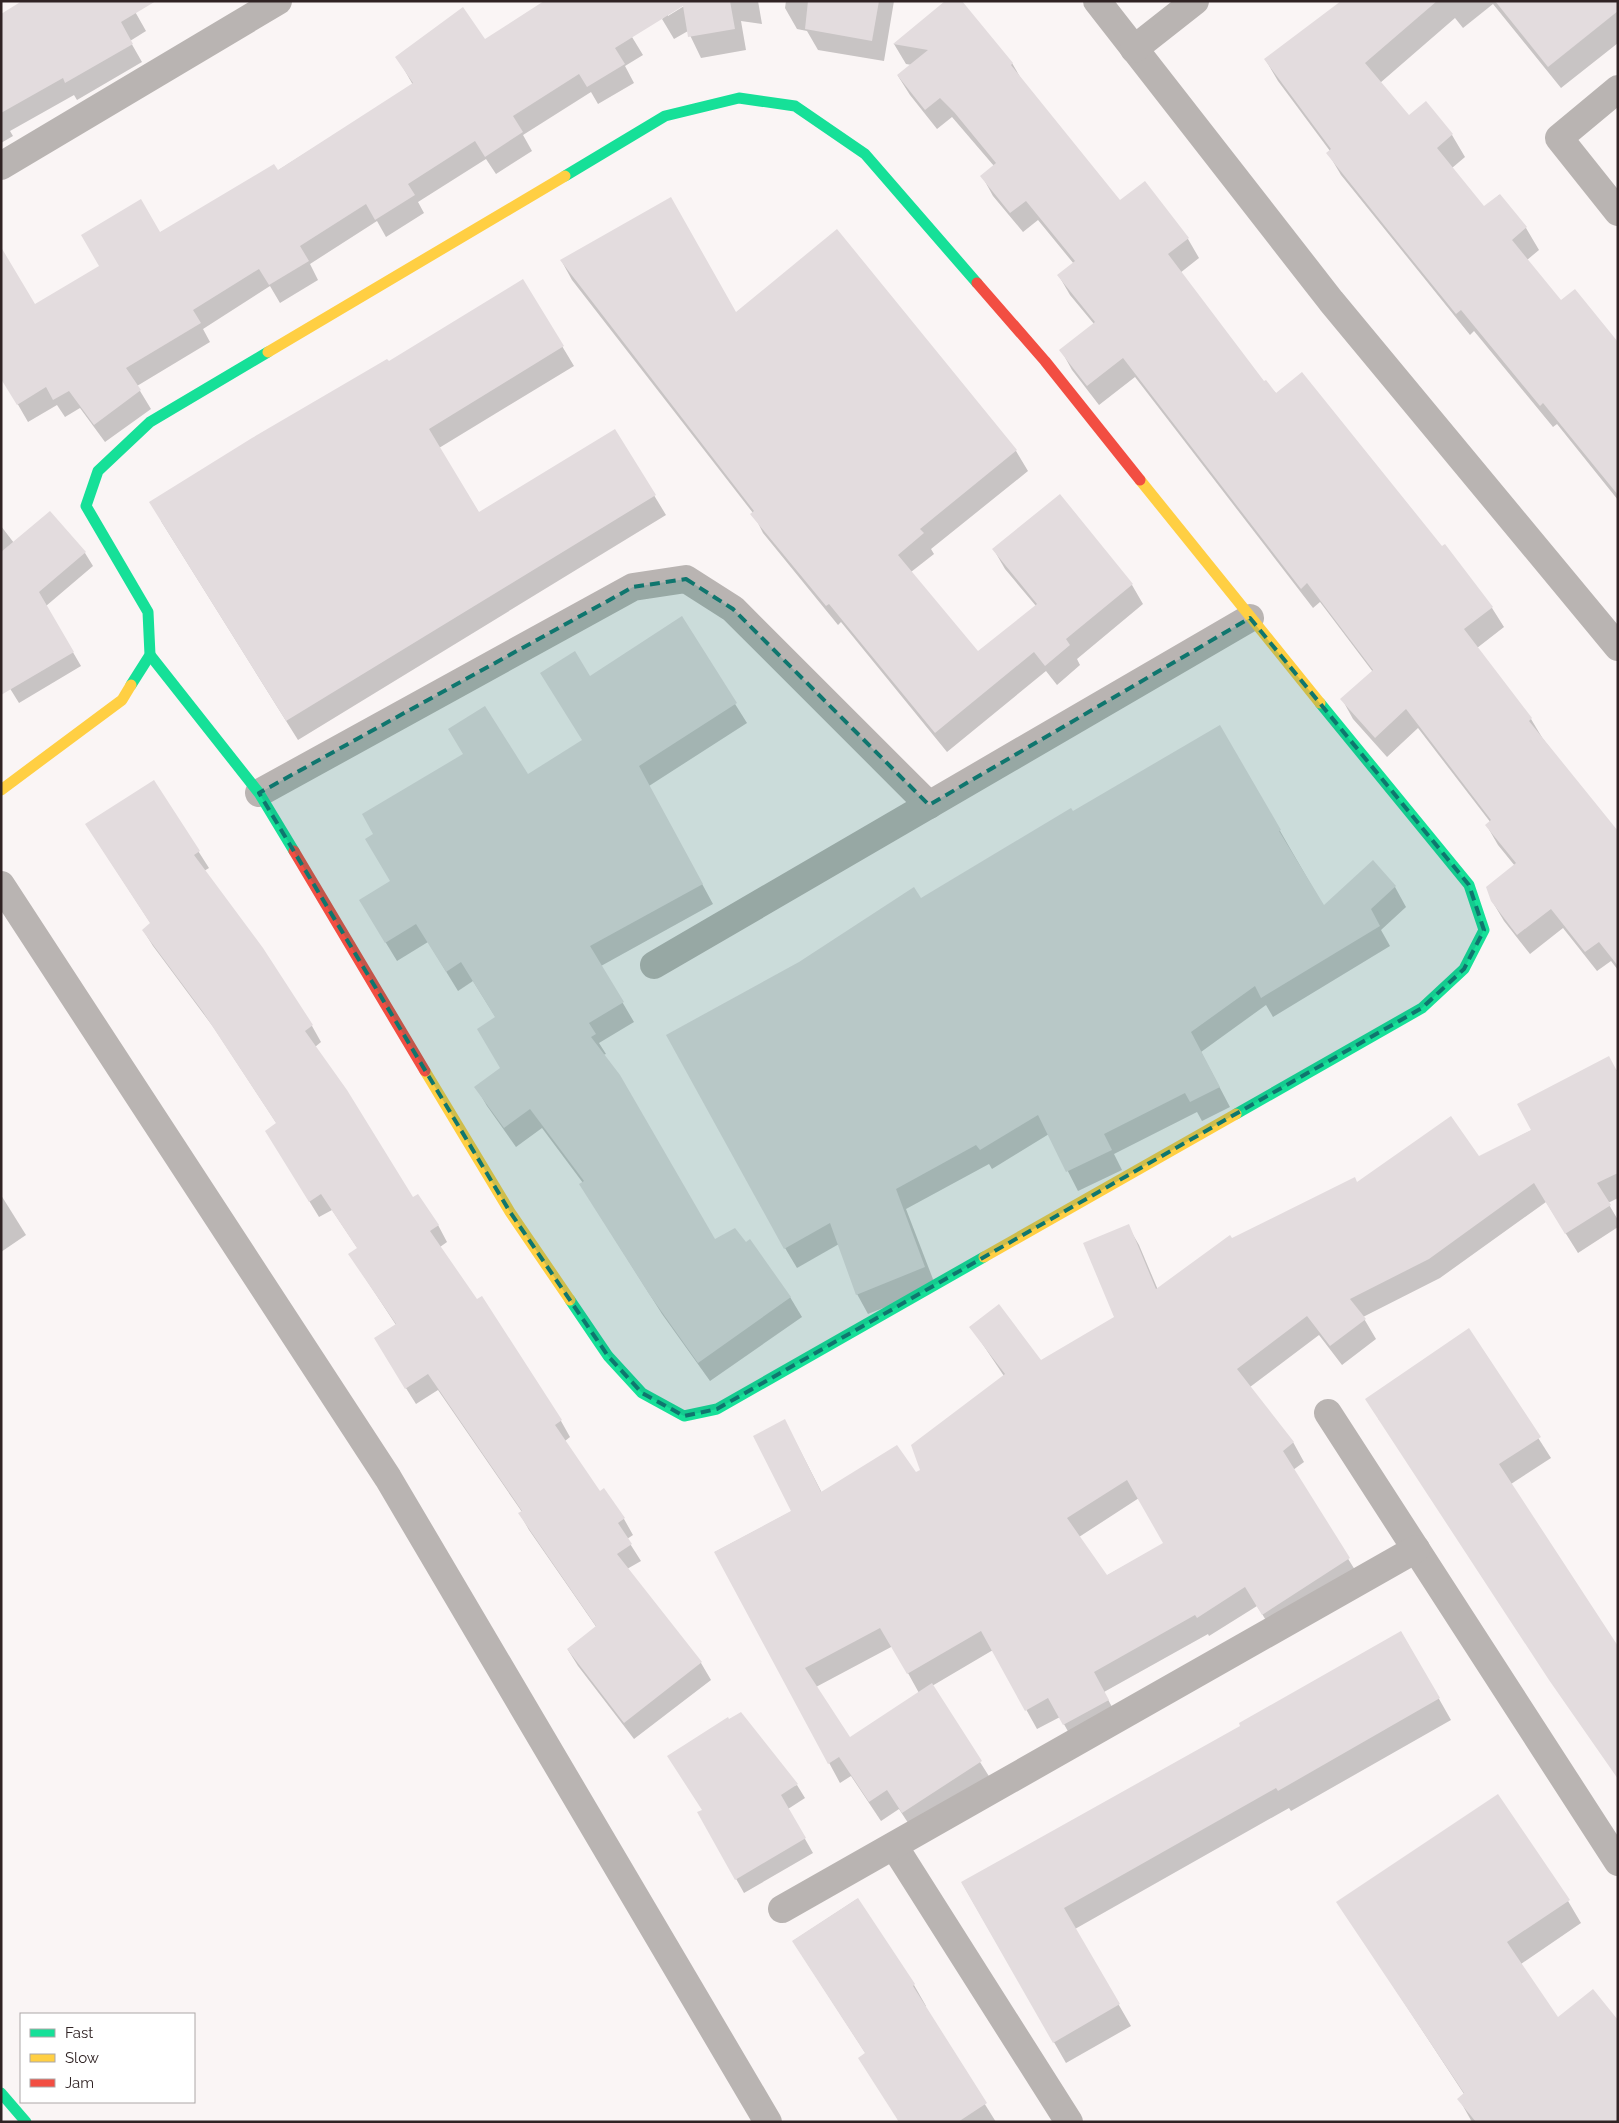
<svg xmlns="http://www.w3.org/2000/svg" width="1619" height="2123" font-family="Raleway,sans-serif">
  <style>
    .shadow { fill: #0003; fill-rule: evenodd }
    .building { fill: #e3dcde; fill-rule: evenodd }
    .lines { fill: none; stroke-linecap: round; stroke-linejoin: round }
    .street { stroke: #b9b4b2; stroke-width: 28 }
    .fast { stroke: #16e098; stroke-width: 11 }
    .slow { stroke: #ffcf43; stroke-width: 11 }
    .jam { stroke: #f24e42; stroke-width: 11 }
    .marked { fill: #0f766e; fill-opacity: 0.2; stroke: #0f766e; stroke-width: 4; stroke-dasharray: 10 6; stroke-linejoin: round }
  </style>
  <rect width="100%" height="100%" fill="#faf5f5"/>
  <g class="shadow">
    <path d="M129,1L146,31L130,41L142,62L77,100L74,95L10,131L13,136L1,143V27Z"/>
    <path d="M687,1H758L762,24L741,21L746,50L701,58L688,31L674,39L662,19L668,13V16L689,3Z"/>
    <path d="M786,1H894L884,61L818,50L807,31L797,29L785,8Z"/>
    <path d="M947,1L1012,63L1023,82L1120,202L1188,239L1199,258L1180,273L1264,382L1442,547L1445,545L1492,608L1504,627L1477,648L1531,719L1543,739L1618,835V970L1611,961L1597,971L1563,928L1530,954L1504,921L1492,901L1515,866L1498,845L1487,826L1491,823L1418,728L1387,757L1353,719L1342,699L1373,672L1320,602L1313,608L1135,377L1099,405L1072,370L1061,350L1094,324L1070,295L1059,276L1074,264L1038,220L1023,232L993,196L982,176L994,166L952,117L937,129L910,95L898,76L912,65L906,64L894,44Z"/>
    <path d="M1346,1H1618V43L1561,88L1493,4L1463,28L1455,18L1380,83L1409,117L1425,103L1452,135L1465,157L1452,168L1484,208L1499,195L1526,228L1539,250L1527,260L1618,372V500L1557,424L1553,427L1474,331L1470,335L1341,175L1328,153L1330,151L1278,81L1265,59Z"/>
    <path d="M632,37L643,55L625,66L634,83L598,104L591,92L523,135L532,151L496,174L486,159L418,202L424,213L386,237L377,221L310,264L318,280L280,303L270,286L203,329L210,342L137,386L151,409L105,442L80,408L65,417L57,405L28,422L1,375L35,306L159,233L277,171L413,85L397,57L484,40Z"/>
    <path d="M837,231L1016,451L1028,471L931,549L934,554L911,572L978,653L1036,606L1005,569L994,550L1060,496L1132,585L1143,604L1077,659L1080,665L1057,685L1046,671L947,752L841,622L838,625L763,533L753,513L572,280L561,260L736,313Z"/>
    <path d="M523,281L574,366L439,448L479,513L615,431L666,515L298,740L161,521Z"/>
    <path d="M1,526L14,543L85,553L93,566L46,606L81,666L19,703L1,674Z"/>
    <path d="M681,618L747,723L649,786L713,904L601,966L634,1022L599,1043L606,1054L603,1055L714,1241L790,1297L802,1317L710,1381L662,1314L592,1203L583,1183L542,1128L516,1147L487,1106L476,1087L502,1068L496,1018L473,981L458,991L428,942L397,961L372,920L392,882L528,776L583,741L590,678Z"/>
    <path d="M1220,727L1324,907L1373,862L1395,887L1406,907L1381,930L1390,946L1273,1017L1266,1005L1201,1052L1230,1107L1202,1121L1197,1112L1114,1154L1122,1170L1078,1191L1049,1134L992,1169L989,1164L906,1209L936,1287L868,1314L857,1294L839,1244L797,1268L785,1248L921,900Z"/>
    <path d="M154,782L209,868L204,871L262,948L312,1026L321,1042L315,1047L413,1199L438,1225L447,1242L440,1247L476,1301L481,1298L561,1421L570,1437L565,1441L600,1493L624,1519L633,1535L627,1539L641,1561L627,1569L701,1663L711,1680L634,1739L578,1666L568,1650L597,1628L529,1530L520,1514L522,1512L438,1390L416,1404L385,1355L396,1325L350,1255L358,1249L332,1210L319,1217L276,1147L277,1124L214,1028L153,946L143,930L151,924L97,841Z"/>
    <path d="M1618,1069V1198L1608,1203L1618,1220V1227L1578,1253L1546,1202L1440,1278L1363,1317L1376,1339L1342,1365L1319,1335L1250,1387L1293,1442L1304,1462L1293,1470L1360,1578L1274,1633L1257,1606L1209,1636L1208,1634L1104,1692L1119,1720L1075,1744L1060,1717L1037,1729L993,1650L932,1686L992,1781L914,1832L899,1809L881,1821L851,1776L840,1783L715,1552L792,1511L785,1421L822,1493L916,1474L922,1471L1004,1376L971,1327L1040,1362L1116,1317L1128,1226L1139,1245L1158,1290L1232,1240L1357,1184L1479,1157L1532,1130ZM1139,1498L1165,1543L1106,1576L1079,1537ZM893,1646L919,1693L850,1739L816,1687Z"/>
    <path d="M1,1195L26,1235L1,1252Z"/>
    <path d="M1469,1330L1551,1458L1511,1484L1378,1419Z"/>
    <path d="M1401,1632L1451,1720L1291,1811L1289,1808L1075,1929L1131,2026L1066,2063L962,1883L1242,1726Z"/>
    <path d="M797,1785L805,1798L788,1809L813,1853L744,1893L699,1813Z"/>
    <path d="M857,1899L914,1985L926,2006L924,2007L996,2122H899L866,2054L793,1941Z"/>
    <path d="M1568,1901L1581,1923L1521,1964L1558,2019L1618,2122H1472L1459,2099L1464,2094L1338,1902Z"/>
  </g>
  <g class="building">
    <path d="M22,1H156L121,22L133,44L65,83L63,78L1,113V14Z"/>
    <path d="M544,1H730L735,29L688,37L683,6L615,48L625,64L587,87L579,74L513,116L523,132L485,157L475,141L408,184L415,195L375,220L366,204L300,246L309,261L269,285L259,269L193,310L201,323L126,368L141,390L94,425L69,391L53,400L46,387L17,405L1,379V247L35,304L99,266L81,235L141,199L160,232L274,164L278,170L413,83L395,57L463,7L485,39Z"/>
    <path d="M808,1H879L872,41L805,29Z"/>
    <path d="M945,1H962L1013,63L1011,65L1120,200L1145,181L1189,238L1168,254L1264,381L1266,380L1276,393L1302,372L1442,546L1445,544L1493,607L1464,629L1532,718L1529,721L1618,831V966L1599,942L1585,952L1551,909L1517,935L1491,901L1486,887L1516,863L1485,825L1491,820L1406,709L1375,738L1340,699L1373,670L1307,583L1301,589L1123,358L1087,386L1059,350L1095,322L1057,275L1075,261L1026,201L1010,213L980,176L996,163L954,112L940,98L925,110L897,75L928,50L893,44Z"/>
    <path d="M1341,1H1437L1365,63L1409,115L1426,101L1453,134L1437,148L1484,206L1500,194L1527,227L1512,240L1561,300L1575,289L1618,342V495L1543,403L1540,406L1461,310L1456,314L1400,245L1326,153L1331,149L1264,59Z"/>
    <path d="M1495,1H1618V11L1548,67Z"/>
    <path d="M671,197L736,312L837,229L1017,450L920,529L924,533L898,555L978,651L1037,604L992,549L1060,494L1133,584L1066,639L1070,645L1045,666L1034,652L935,733L829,604L826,606L750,514L754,511L560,260Z"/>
    <path d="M523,279L564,346L429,429L479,512L615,429L656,495L286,721L149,502L252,438L387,359L389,361Z"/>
    <path d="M50,511L86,552L39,592L74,652L1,695V552Z"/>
    <path d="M682,616L737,703L639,766L703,884L590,946L624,1002L589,1023L596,1034L591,1037L620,1075L715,1239L735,1228L746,1242L750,1239L791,1297L698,1363L649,1294L579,1184L584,1181L530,1109L504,1128L474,1087L500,1068L477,1029L495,1017L461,962L446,972L416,924L385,943L359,900L390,881L365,839L373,834L362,814L463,754L448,729L485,706L528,774L582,740L540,673L575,651L590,676Z"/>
    <path d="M1220,725L1281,830L1279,831L1324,905L1373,860L1396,886L1371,909L1380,926L1261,998L1255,986L1191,1032L1220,1087L1190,1102L1185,1093L1104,1134L1112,1150L1066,1172L1038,1115L980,1150L976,1145L896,1189L925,1267L856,1295L830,1223L784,1249L666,1035L799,962L914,887L921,898L1071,808L1073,811Z"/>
    <path d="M154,780L200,851L194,855L263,948L313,1025L305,1031L347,1090L413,1197L418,1194L439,1225L430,1231L477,1299L482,1296L562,1420L555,1425L600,1491L604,1488L625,1518L618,1523L632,1544L617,1554L702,1662L624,1723L567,1649L596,1626L518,1513L522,1511L428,1374L405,1389L374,1338L396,1324L348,1254L357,1248L321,1194L309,1202L265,1131L276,1123L203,1012L142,930L150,923L85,824Z"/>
    <path d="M1609,1056L1618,1073V1173L1597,1183L1611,1205L1565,1234L1534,1183L1429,1259L1350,1299L1366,1319L1330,1346L1307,1316L1237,1369L1294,1442L1283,1451L1350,1558L1262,1615L1245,1587L1197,1618L1195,1615L1094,1672L1109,1700L1063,1725L1048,1698L1025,1711L981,1631L907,1674L880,1628L805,1668L850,1737L932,1683L982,1761L902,1813L887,1790L869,1802L839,1757L828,1764L714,1552L791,1511L753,1436L785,1419L821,1492L897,1445L916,1472L920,1470L911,1445L1005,1374L969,1327L999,1304L1041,1360L1114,1317L1083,1243L1129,1224L1156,1289L1230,1235L1232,1238L1355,1177L1357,1182L1451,1116L1479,1156L1531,1130L1517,1104ZM1127,1480L1163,1543L1107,1575L1067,1518Z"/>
    <path d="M1469,1328L1541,1437L1499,1464L1618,1646V1779L1549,1680L1365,1399Z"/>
    <path d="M1401,1631L1440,1698L1278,1791L1276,1788L1064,1908L1120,2004L1053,2043L961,1882L1240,1726L1239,1723Z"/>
    <path d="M741,1712L798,1784L781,1795L806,1838L735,1880L697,1812L702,1810L667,1756L728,1717L729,1719Z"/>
    <path d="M1498,1794L1570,1900L1507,1942L1558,2017L1593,1989L1618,2020V2122H1476L1457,2099L1464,2093L1336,1902Z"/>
    <path d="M858,1898L915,1984L913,1986L987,2103L958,2122H899L858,2058L865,2053L792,1941Z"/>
  </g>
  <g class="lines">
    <g class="street">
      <path d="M1097,1L1331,301L1618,647"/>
      <path d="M1134,49L1195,1"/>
      <path d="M1618,89L1559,138L1618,212"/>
      <path d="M1,166L278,1"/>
      <path d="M259,793L633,587L686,579L733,609L929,805"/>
      <path d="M1,885L388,1478L768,2122"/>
      <path d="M654,965L1250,618"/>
      <path d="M1328,1413L1618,1862"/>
      <path d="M894,1846L1069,2122"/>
      <path d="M782,1909L1416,1549"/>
    </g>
    <g class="fast">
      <path d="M565,176L665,116L739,98L795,106L865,154L977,283"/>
      <path d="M150,655L259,793L294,851"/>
      <path d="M131,685L150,655L148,612L86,506L98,471L150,422L268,352"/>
      <path d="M1236,1114L1422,1008L1464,969L1484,930L1469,885L1320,703"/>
      <path d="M570,1300L608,1356L642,1393L684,1416L717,1409L984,1257"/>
      <path d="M1,2093L26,2122"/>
    </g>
    <g class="slow">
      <path d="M268,352L565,176"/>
      <path d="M1140,480L1320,703"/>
      <path d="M1,790L122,700L131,685"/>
      <path d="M425,1071L510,1212L570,1300"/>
      <path d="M984,1257L1236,1114"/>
    </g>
    <g class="jam">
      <path d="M977,283L1045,361L1140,480"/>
      <path d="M294,851L425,1071"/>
    </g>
  </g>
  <path class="marked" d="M686,579L733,609L929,805L1250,618L1469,885L1484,930L1464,969L1422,1008L717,1409L684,1416L642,1393L608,1356L510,1212L259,793L633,587Z"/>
  <rect width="1619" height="2123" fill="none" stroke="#302324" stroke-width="5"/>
  <rect x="20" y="2013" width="175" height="90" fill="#ffffff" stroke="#aca7a7"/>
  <rect x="30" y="2029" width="25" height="8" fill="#16e098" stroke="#aca7a7"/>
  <text x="65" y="2038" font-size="15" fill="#302324">Fast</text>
  <rect x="30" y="2054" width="25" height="8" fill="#ffcf43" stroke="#aca7a7"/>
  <text x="65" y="2063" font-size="15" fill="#302324">Slow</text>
  <rect x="30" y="2079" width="25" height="8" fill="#f24e42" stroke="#aca7a7"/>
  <text x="65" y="2088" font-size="15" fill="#302324">Jam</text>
</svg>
